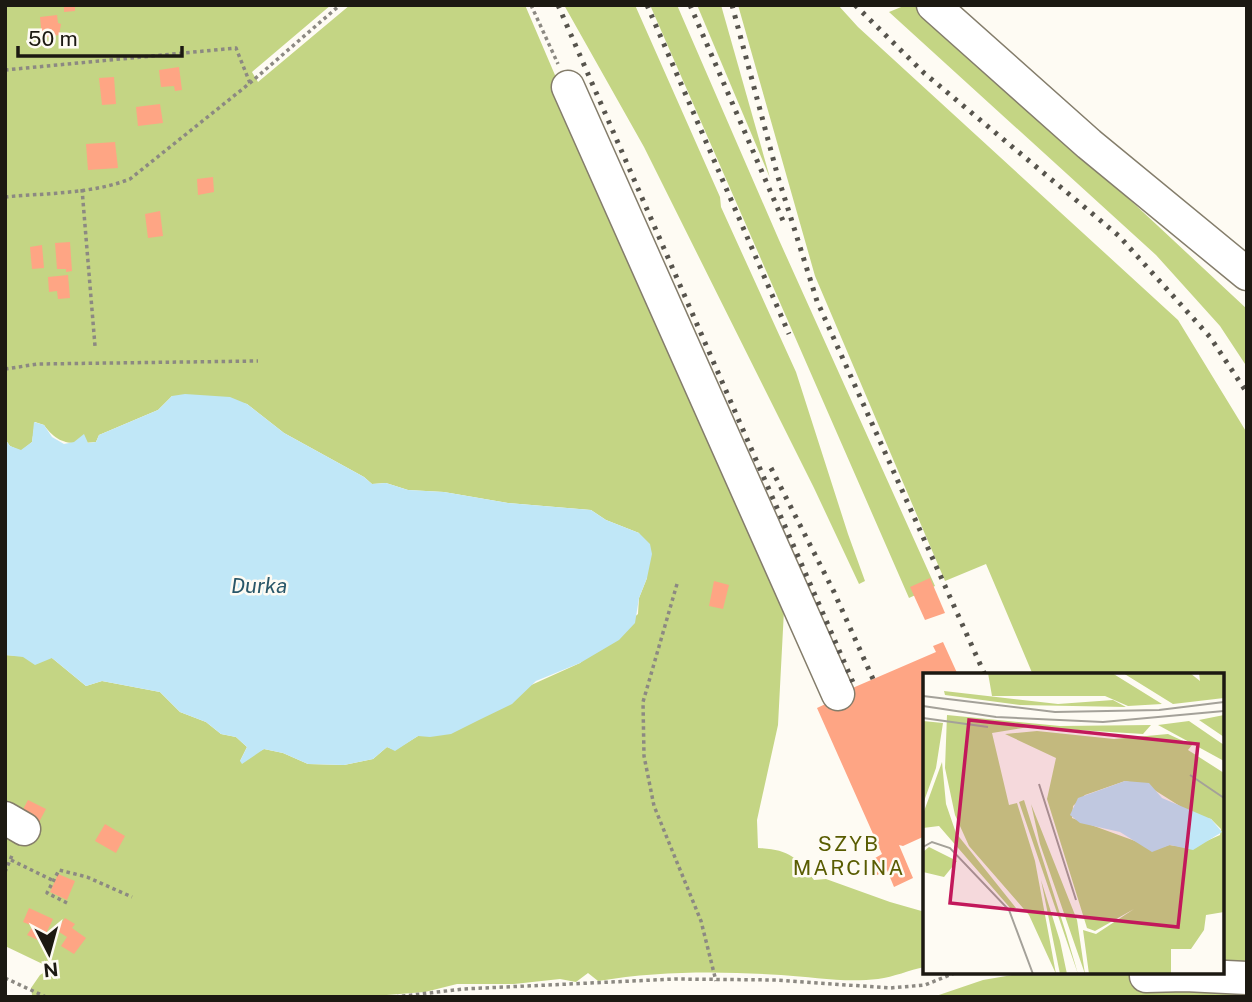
<svg xmlns="http://www.w3.org/2000/svg" width="1252" height="1002" font-family="'Public Sans',sans-serif">
  <style>
    .green { fill: #c4d584 }
    .water { fill: #c0e7f7 }
    .building { fill: #fea584 }
    .lines { fill: none; stroke-linecap: round; stroke-linejoin: round }
    .minor-casing { stroke: #847d6b; stroke-width: 35 }
    .path { stroke: #8c8982; stroke-width: 3.5; stroke-dasharray: 3.5 3.5; stroke-linecap: butt }
    .minor { stroke: #fff; stroke-width: 32 }
    .rail { stroke: #57544d; stroke-width: 5; stroke-dasharray: 3.5 7; stroke-linecap: butt }
    .labels { text-anchor: middle; stroke-width: 5; stroke-linejoin: round; paint-order: stroke }
    .water-label { font-size: 21px; font-style: italic; fill: #295769; stroke: #fefbf3 }
    .neighbourhood-label { font-size: 21px; letter-spacing: 2px; fill: #595c02; stroke: #fefbf3 }
    .inset-road { fill: none; stroke: #a4a199; stroke-width: 2 }
    .view { fill: #c2185b; fill-opacity: 0.15; stroke: #c2185b; stroke-width: 3.5 }
    .inset-edge { fill: none; stroke: #1c1912; stroke-width: 3.5 }
  </style>
  <rect width="100%" height="100%" fill="#fefbf3"/>
  <g class="green">
    <path d="M5,5H331L252,72L258,82L350,5H525L784,610L778,725L757,820L758,848C788,849 797,857 814,880L826,879L890,902L925,912V967C909,970 894,977 878,979C845,983 813,977 781,975C720,971 658,971 598,981L588,973L576,982L560,979L514,984H457L425,992L361,997L32,995L31,988L40,975L51,968L5,946V655L52,658L86,686L102,681L160,692L180,712L206,722L221,734L236,737L247,747L240,761L264,749L283,753L308,764L344,765L373,759L387,747L395,750L418,736L580,663L638,614L639,598L647,578L639,533L606,520L591,510L508,503L444,492L408,490L386,483L372,484L364,477L284,433L247,404L206,396H172L158,410L99,435L96,442C72,444 59,446 44,425L35,422L32,442L21,451L10,446L5,439Z"/>
    <path d="M564,5H635L720,197L721,207L796,372L848,534L865,581L859,584L814,488L644,147Z"/>
    <path d="M650,5H677L779,240L935,586L909,598Z"/>
    <path d="M697,5H721L770,178Z"/>
    <path d="M738,5H838L858,27L1178,320L1247,433V997H933L983,980L1030,972H1222V675H1033L986,564L945,581L815,276Z"/>
    <path d="M906,5H921L1247,309V367L1220,326L1156,255L889,12Z"/>
  </g>
  <path class="water" d="M185,394L230,397L247,404L284,433L364,477L372,484L386,483L408,490L444,492L508,503L591,510L606,520L639,533L650,544L652,554L647,578L639,598L635,623L619,640L580,663L536,681L512,704L479,720L451,734L430,737L418,736L395,751L387,747L373,759L344,765L308,764L283,753L264,749L242,764L240,761L247,747L236,737L221,734L206,722L180,712L160,692L102,681L86,686L52,658L35,665L23,657L5,655V439L10,446L21,450L32,442L34,422L44,425L52,437L64,444L74,442L84,434L88,443L96,442L99,435L158,410L172,396Z"/>
  <g class="building">
    <path d="M64,5H75V11L64,12Z"/>
    <path d="M57,15L58,23L61,24L59,35L42,38L40,17Z"/>
    <path d="M179,67L182,90L175,91L174,86L161,87L159,70Z"/>
    <path d="M114,77L116,104L102,105L99,78Z"/>
    <path d="M160,104L163,123L138,126L136,107Z"/>
    <path d="M115,142L118,168L88,170L86,144Z"/>
    <path d="M213,177L214,192L198,195L197,179Z"/>
    <path d="M160,211L163,236L148,238L145,214Z"/>
    <path d="M70,242L72,271L66,272V269H57L55,243Z"/>
    <path d="M42,245L44,268L32,269L30,247Z"/>
    <path d="M68,275L70,298L58,299L57,291L49,292L48,277Z"/>
    <path d="M930,578L945,613L925,620L910,587Z"/>
    <path d="M714,581L729,585L723,609L709,606Z"/>
    <path d="M943,642L958,675H925V836L903,846L899,845L913,878L894,887L887,870L877,875L870,861L882,854L817,708L836,699L834,696L936,652L933,646Z"/>
    <path d="M28,800L46,809L38,824L20,815Z"/>
    <path d="M105,824L125,836L116,853L95,841Z"/>
    <path d="M58,874L75,881L67,900L50,892Z"/>
    <path d="M29,908L53,919L42,942L27,935L33,926L23,922Z"/>
    <path d="M65,918L75,924L72,928L86,938L74,954L61,946L67,937L56,930Z"/>
  </g>
  <g class="lines">
    <g class="minor-casing">
      <g id="minor">
        <path d="M933,5L1089,144L1247,274"/>
        <path d="M568,87L838,694"/>
        <path d="M5,818L24,829"/>
        <path d="M1146,976L1185,975L1247,978"/>
      </g>
    </g>
    <g class="path">
      <path d="M531,5L558,64"/>
      <path d="M5,70L236,48L250,83"/>
      <path d="M82,189L95,346"/>
      <path d="M5,197C46,193 92,194 130,179L250,83L340,5"/>
      <path d="M5,369L38,364L258,361"/>
      <path d="M677,584L643,702L644,756L654,806L701,921L716,981"/>
      <path d="M11,860L52,880"/>
      <path d="M5,872L13,853"/>
      <path d="M67,903L47,893L59,870L87,877L132,897"/>
      <path d="M5,978L46,997"/>
      <path d="M395,997L463,989L675,979L776,980L890,988L925,985L957,972"/>
    </g>
    <use href="#minor" class="minor"/>
    <g class="rail">
      <path d="M558,5L855,687"/>
      <path d="M647,5L789,334"/>
      <path d="M690,5L784,223"/>
      <path d="M732,5L778,177L817,301L985,675"/>
      <path d="M855,5L924,73L1119,236L1210,337L1247,393"/>
      <path d="M771,468L834,592L873,679"/>
    </g>
  </g>
  <g class="labels">
    <g class="water-label">
      <text x="259" y="593">Durka</text>
    </g>
    <g class="neighbourhood-label">
      <text x="849" y="851">SZYB<tspan x="849" dy="24">MARCINA</tspan></text>
    </g>
  </g>
  <g transform="translate(923 673)">
    <rect width="301" height="301" fill="#fefbf3"/>
    <path d="M65,0H189L239,31L205,33L182,23H69ZM200,0H267L277,8L276,0H301V25L250,31ZM21,18L135,31L190,27L203,34L97,32L22,22ZM24,42L137,53L228,52L220,61L106,54L69,60L86,132L94,130L112,188L133,301L106,242L46,173L32,142L22,95ZM301,42V64L276,47ZM0,48L20,50L13,95L0,131ZM266,48L301,72V88L235,52ZM114,58L191,66L245,61L269,72L265,77L301,100V239L283,242L281,257L268,276H248V301H166L160,257L173,261L211,236L172,258L164,255L124,126L133,85L82,61ZM202,108L225,113L271,142L288,146L298,156L297,162L268,175L246,172L234,176L149,145L150,133L162,122ZM19,89L23,131L33,160L93,235L88,236L16,153L0,155V141ZM101,127L143,260L155,301L96,129ZM108,131L154,247L162,301L117,171ZM6,174L34,188L21,204L0,199V179ZM118,207L137,268L144,301H137Z" fill="#c4d584" fill-rule="evenodd"/>
    <path d="M202,108L226,110L239,125L288,146L299,159L270,177L247,172L229,179L197,159L157,150L147,142L155,125Z" fill="#c0e7f7"/>
    <path class="inset-road" d="M0,23L132,39L236,37L301,29M0,33L73,44L180,49L301,38M0,45L65,54M267,102L301,125M116,111L153,227M0,174L9,169L27,175L86,237L110,301"/>
    <path class="view" d="M46,47L275,71L255,254L27,230Z"/>
    <rect width="301" height="301" class="inset-edge"/>
  </g>
  <rect width="1252" height="1002" fill="none" stroke="#1c1912" stroke-width="14"/>
  <g transform="translate(49 953) rotate(174)" stroke="#fefbf3" stroke-width="5" paint-order="stroke">
  <path d="M0-5L12 26L0 18L-12 26Z" fill="#1c1912"/>
  <text y="-10" font-size="19" font-weight="bold" text-anchor="middle" fill="#1c1912">N</text>
  </g>
  <path d="M18 46v10h164v-10" fill="none" stroke="#1c1912" stroke-width="3.5"/>
  <text x="28" y="46" font-size="21" fill="#1c1912" stroke="#fefbf3" stroke-width="5" paint-order="stroke">50 m</text>
</svg>
